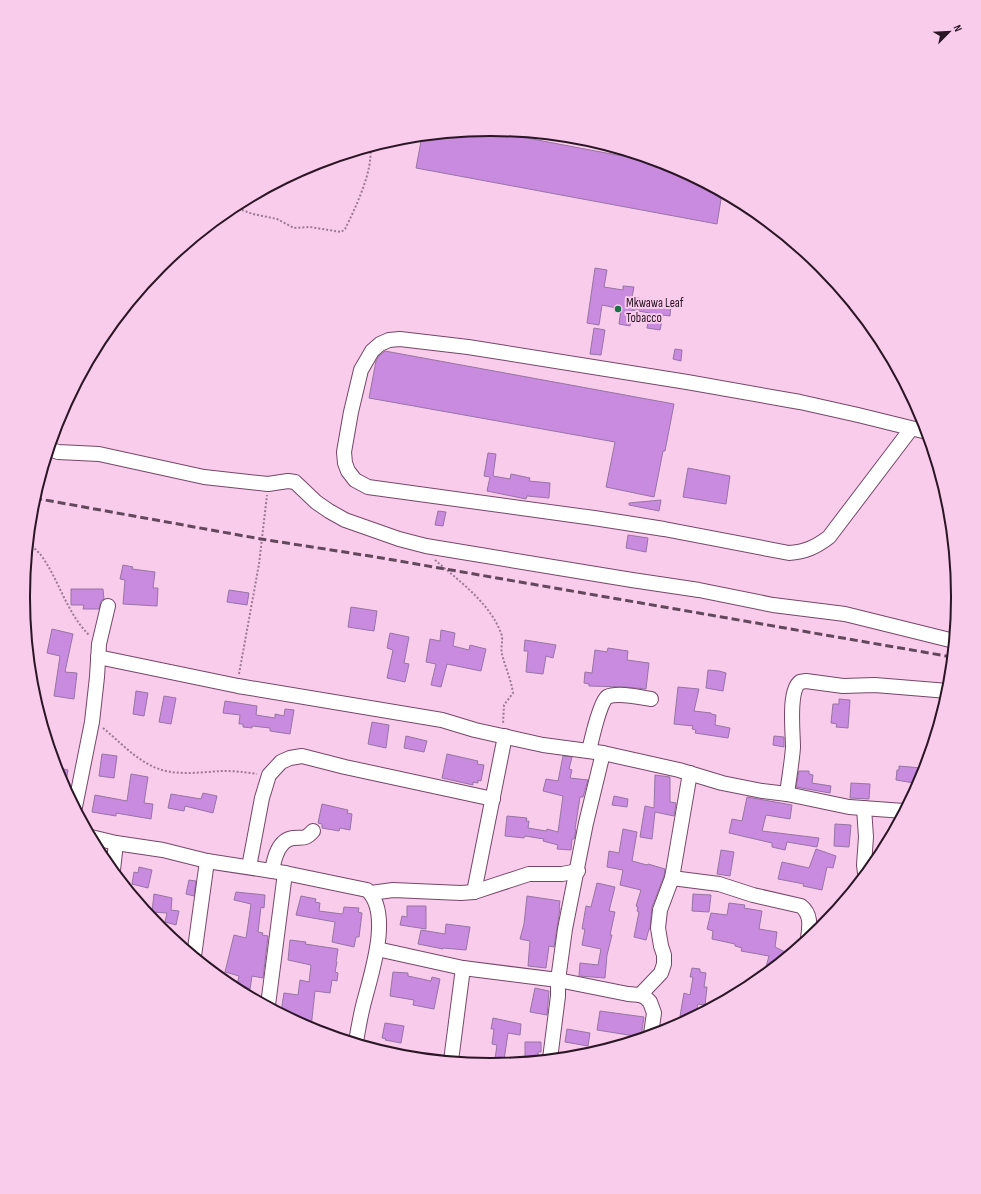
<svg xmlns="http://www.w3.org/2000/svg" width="981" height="1194" font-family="'Sofia Sans Condensed',sans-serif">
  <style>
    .building { fill: #c98bdf; stroke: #9774a4 }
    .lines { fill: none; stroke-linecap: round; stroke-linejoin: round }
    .minor-casing { stroke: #764669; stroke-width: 16 }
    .path { stroke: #9b7992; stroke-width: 2; stroke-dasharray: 2 2; stroke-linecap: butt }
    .minor { stroke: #fff; stroke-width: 14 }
    .rail { stroke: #63485c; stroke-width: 3; stroke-dasharray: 8 4; stroke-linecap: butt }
    .poi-dot { fill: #187348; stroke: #f9ccec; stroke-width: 1.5 }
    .labels { text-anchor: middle; stroke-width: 4; stroke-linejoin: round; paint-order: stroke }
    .poi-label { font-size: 13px; fill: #2a1625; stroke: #f9ccec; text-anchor: start }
    .rim { fill: none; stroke: #2a1625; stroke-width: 2 }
  </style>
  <rect width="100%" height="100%" fill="#f9ccec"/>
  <g class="building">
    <path d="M484,130L670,165L722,193L717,224L416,168L422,136Z"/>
    <path d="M595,268L607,270L604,287L623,290V286L634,287L632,297L671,304L670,316L663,315L660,330L647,328L650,313L632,310L630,326L619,324L621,309L602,305L599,325L587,323Z"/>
    <path d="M594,328L605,330L601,355L590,354Z"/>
    <path d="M675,349L682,350L681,361L673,359Z"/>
    <path d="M385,351L674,404L665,451H663L654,497L606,487L615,442L369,398L376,361L379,356Z"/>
    <path d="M488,453L496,454L493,476L510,479L511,474L530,478L529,481L550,483L549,498L527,496L526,499L487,491L490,477L484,476Z"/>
    <path d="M688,468L730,476L726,504L683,497Z"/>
    <path d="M661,500L659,511L629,505V503Z"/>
    <path d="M438,511L446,512L443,526L435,525Z"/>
    <path d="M628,535L648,538L646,552L626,548Z"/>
    <path d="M123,565L133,567L132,569L155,572L153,588H158L157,606L123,604L125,580L120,579Z"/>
    <path d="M71,589H103L104,599L101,601L99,609H83L84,605H71Z"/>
    <path d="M229,590L249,593L247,605L227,602Z"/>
    <path d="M351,607L377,611L374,631L348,627Z"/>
    <path d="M52,629L73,634L65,672L77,673L74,699L54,696L60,656L47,653Z"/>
    <path d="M441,630L455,633L453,646L469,650L470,645L486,649L481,671L447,664L441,687L431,685L436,664L426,662L430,639L440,641Z"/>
    <path d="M390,633L409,637L404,663L409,664L405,682L387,678L393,650L387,648Z"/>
    <path d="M525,640L556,645L553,658L546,656L543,674L526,672L528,651H524Z"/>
    <path d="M608,648L628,651L627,660L649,663L646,689L626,687L589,686V684L584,683L585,672L592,673L595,650L607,652Z"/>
    <path d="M708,670L719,671L726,673L723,691L706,688Z"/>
    <path d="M678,687L699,689L694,711L711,713V714L716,715L715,725L730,728L728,738L695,733L696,730L692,729L693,726L674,724Z"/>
    <path d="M136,691L148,693L144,716L133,714Z"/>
    <path d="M164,696L176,698L171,724L159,722Z"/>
    <path d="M839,699L850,700L848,728L836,727L837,724L831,723L833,704H839Z"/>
    <path d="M225,701L257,706L256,715L275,718V714L284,716L285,709L294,710L290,734L270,731V728L252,726V728L243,727V724H239L240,715L223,713Z"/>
    <path d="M372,722L389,725L386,748L368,744Z"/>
    <path d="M406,736L427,741L424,752L404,748Z"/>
    <path d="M774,736L784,737V747L773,745Z"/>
    <path d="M102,754L117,756L114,778L99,776Z"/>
    <path d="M447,754L478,761L477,764L484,765L481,781L478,780V783L473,782V785L442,778Z"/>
    <path d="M563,756L572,757L569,769L572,770L570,778L588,780L583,797H580L575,829L576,830L574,839H572L571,850L557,849L558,845L543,841L544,839L525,836L524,838L505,836L507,816L527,818L526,821H529L528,828L546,831L547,829L558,832L563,796L543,791L546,779L558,781Z"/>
    <path d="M899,766L921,768V777L915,776L914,783L896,780L897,770H899Z"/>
    <path d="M56,767L68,770L65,787L58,776Z"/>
    <path d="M799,771H809V774L813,775L812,783L831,786L830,793L796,787Z"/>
    <path d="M131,774L148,777L144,803L153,804L151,819L116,813V816L92,812L95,795L127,801Z"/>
    <path d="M655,775L670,777V802L676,803L674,816L655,812L652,839L640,837L645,806L654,808Z"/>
    <path d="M851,783L870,784L869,799L850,798Z"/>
    <path d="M203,793L217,796L213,813L185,806L184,811L168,808L171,794L201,799Z"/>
    <path d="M614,796L628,799L627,807L612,805Z"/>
    <path d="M747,797L792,805L790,819L766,815L762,831L819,838L817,847L787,842L785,850L772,847V843L729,833L732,819L742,821Z"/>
    <path d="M322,804L348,810L347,813L352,814L350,830L340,828L339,831L322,828V824L318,823Z"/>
    <path d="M835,824L851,825L849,847L834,846Z"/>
    <path d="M623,829L637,832L632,861L647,865L648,864L665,869L664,876L652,907L650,929H649L646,940L634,937L639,912L637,911L638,907L636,906L641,890L620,885L623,870L607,867L609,851L619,853Z"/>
    <path d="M816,849L836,856L833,868L827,867L822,890L803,886L804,884L778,879L782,862L809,868Z"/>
    <path d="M721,850L734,852L730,876L717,874Z"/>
    <path d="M139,867L152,870L148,888L132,884L134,872L138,873Z"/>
    <path d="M189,880L196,881L194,896L186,894Z"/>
    <path d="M597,883L615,887L609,911L615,912L610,935H612L607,955L605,978L579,976L580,963L598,965L601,949L582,945L585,929H582L586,906L591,907Z"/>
    <path d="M236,892L265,895L264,908L261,907L258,932L263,933L262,935L268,936L263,978L252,976L250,989H246L245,993L236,989L239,976L225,972L234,935L246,938L251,904L234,900Z"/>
    <path d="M154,894L172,898L171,910L179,911L176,925L165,922L167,913L152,912Z"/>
    <path d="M693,894L711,895L709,912L692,911Z"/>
    <path d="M301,896L316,899L315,902L320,903L319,911L342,914L343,913L344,907L359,908L358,912L362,913L359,937H356L354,947L332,942L335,922L296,915Z"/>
    <path d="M527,896L560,901L559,908H560L554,947L549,946L546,968L528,966L530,941L520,939L524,924Z"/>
    <path d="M729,903L745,905L744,908L762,911L759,929L777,932L775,947L789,954L764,974L769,956L741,951L742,948L735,946V944L712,939L713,931L707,929L711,913L727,915Z"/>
    <path d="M407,906H426V929L400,925L402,916L407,917Z"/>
    <path d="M446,924L470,927L466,950L443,948V949L418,944L421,930L445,934Z"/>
    <path d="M290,940L306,942L305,944L338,949L336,962H337L335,972L338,973L337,981L332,980L330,993L315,991L311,1028L281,1012L284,993L298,995L300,980L309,982L311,965L288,960Z"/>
    <path d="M692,968L700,969V972L706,973L704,987H707L705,1005L698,1004L696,1015L690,1018L680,1016L684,993L690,995L693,977H690Z"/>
    <path d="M393,972L408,973V976L431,981L432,977L440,979L434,1009L413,1005L414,1000L390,996Z"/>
    <path d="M535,988L549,991L547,1015L530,1012Z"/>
    <path d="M600,1011L644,1017L641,1037L597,1030Z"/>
    <path d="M493,1018L521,1024L520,1035L508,1033L504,1060L495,1059L497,1045L492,1044L494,1029H491Z"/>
    <path d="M385,1023L404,1026L401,1043L385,1040L386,1039L382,1038Z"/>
    <path d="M567,1029L590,1033L588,1046L565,1042Z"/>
    <path d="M525,1042H541V1052H538V1058H525Z"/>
  </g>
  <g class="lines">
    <g class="minor-casing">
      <g id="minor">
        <path d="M911,429L829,537C816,547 805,552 789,553L664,529L594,518L368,487L355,480L348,471L345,463L344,452L351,412L361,370L372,351L380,344L389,340L400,339L468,347L687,382L800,402L858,415L927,432"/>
        <path d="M49,449L58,452L99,454L204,477L268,484L288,481L295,482L316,502L329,511L345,520L399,539L426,546L632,580L699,590L773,605L845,614L954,641"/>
        <path d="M98,657L238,686L442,720L475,730L543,745L603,753L679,770L722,783L762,791L787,794L849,807L904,811"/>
        <path d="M589,751C591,742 600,701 607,697C617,692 639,697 651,699"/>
        <path d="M787,794C789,778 792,762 793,747C793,733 788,691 800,682L806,681L843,686L875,685L948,691"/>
        <path d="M75,807L92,722L97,677L99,644L108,606"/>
        <path d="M864,808L866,837L864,865L865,873"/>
        <path d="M91,837L116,843L163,850L207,861L285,873L367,890C393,913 370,977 363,1006C360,1018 358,1030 356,1042"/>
        <path d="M249,867L262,798L269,775L281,762L290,758L302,756L345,767L493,799"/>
        <path d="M113,870L116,843"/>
        <path d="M272,871C274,859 278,840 293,838C303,837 305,840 313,831"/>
        <path d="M672,878L719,884L753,895L801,906C811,914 810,925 808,938"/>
        <path d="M474,892L505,736"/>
        <path d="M371,893L393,890L461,893L474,892L529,874H562L578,871"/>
        <path d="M377,949L463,968L558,980L628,994L640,995L645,997L650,1002L654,1013L651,1034"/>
        <path d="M194,956L207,861"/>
        <path d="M640,995L661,973L664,964V955L661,946L658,928L660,910L672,878L690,773"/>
        <path d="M268,1005L285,873"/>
        <path d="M550,1059L558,996V980L565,929L586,823L603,753"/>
        <path d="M451,1061L463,968"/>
      </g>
    </g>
    <g class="path">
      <path d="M235,206L239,209L253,214L277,219L294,228L310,227L341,232L345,229C355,209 374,169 370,147"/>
      <path d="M29,538C31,548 38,550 43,558C60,583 67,613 89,635"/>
      <path d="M435,560C459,581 489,602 501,633C504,640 500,647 502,654C505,667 511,679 513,693L504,705L503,724"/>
      <path d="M239,674L259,564L267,495"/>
      <path d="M103,728C119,741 133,757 152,766C173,777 200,772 223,771C234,771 245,772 257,774"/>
    </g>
    <use href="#minor" class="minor"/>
    <path class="rail" d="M34,498L261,539L376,557L952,657"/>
  </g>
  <circle class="poi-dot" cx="618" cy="309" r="4"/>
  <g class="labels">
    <g class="poi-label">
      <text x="626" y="307">Mkwawa Leaf<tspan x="626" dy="15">Tobacco</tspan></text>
    </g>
  </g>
  <path d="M0 0H981V1194H0ZM490 136H491A460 460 0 0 1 951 596V598A460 460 0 0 1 491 1058H490A460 460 0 0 1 30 598V596A460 460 0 0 1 490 136Z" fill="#f9ccec" fill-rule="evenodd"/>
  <path class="rim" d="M490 136H491A460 460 0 0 1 951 596V598A460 460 0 0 1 491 1058H490A460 460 0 0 1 30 598V596A460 460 0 0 1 490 136Z"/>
  <g transform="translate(949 32) rotate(66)" stroke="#f9ccec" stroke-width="3" paint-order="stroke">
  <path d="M0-3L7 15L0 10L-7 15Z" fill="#2a1625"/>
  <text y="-6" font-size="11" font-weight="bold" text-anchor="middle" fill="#2a1625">N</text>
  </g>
</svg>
